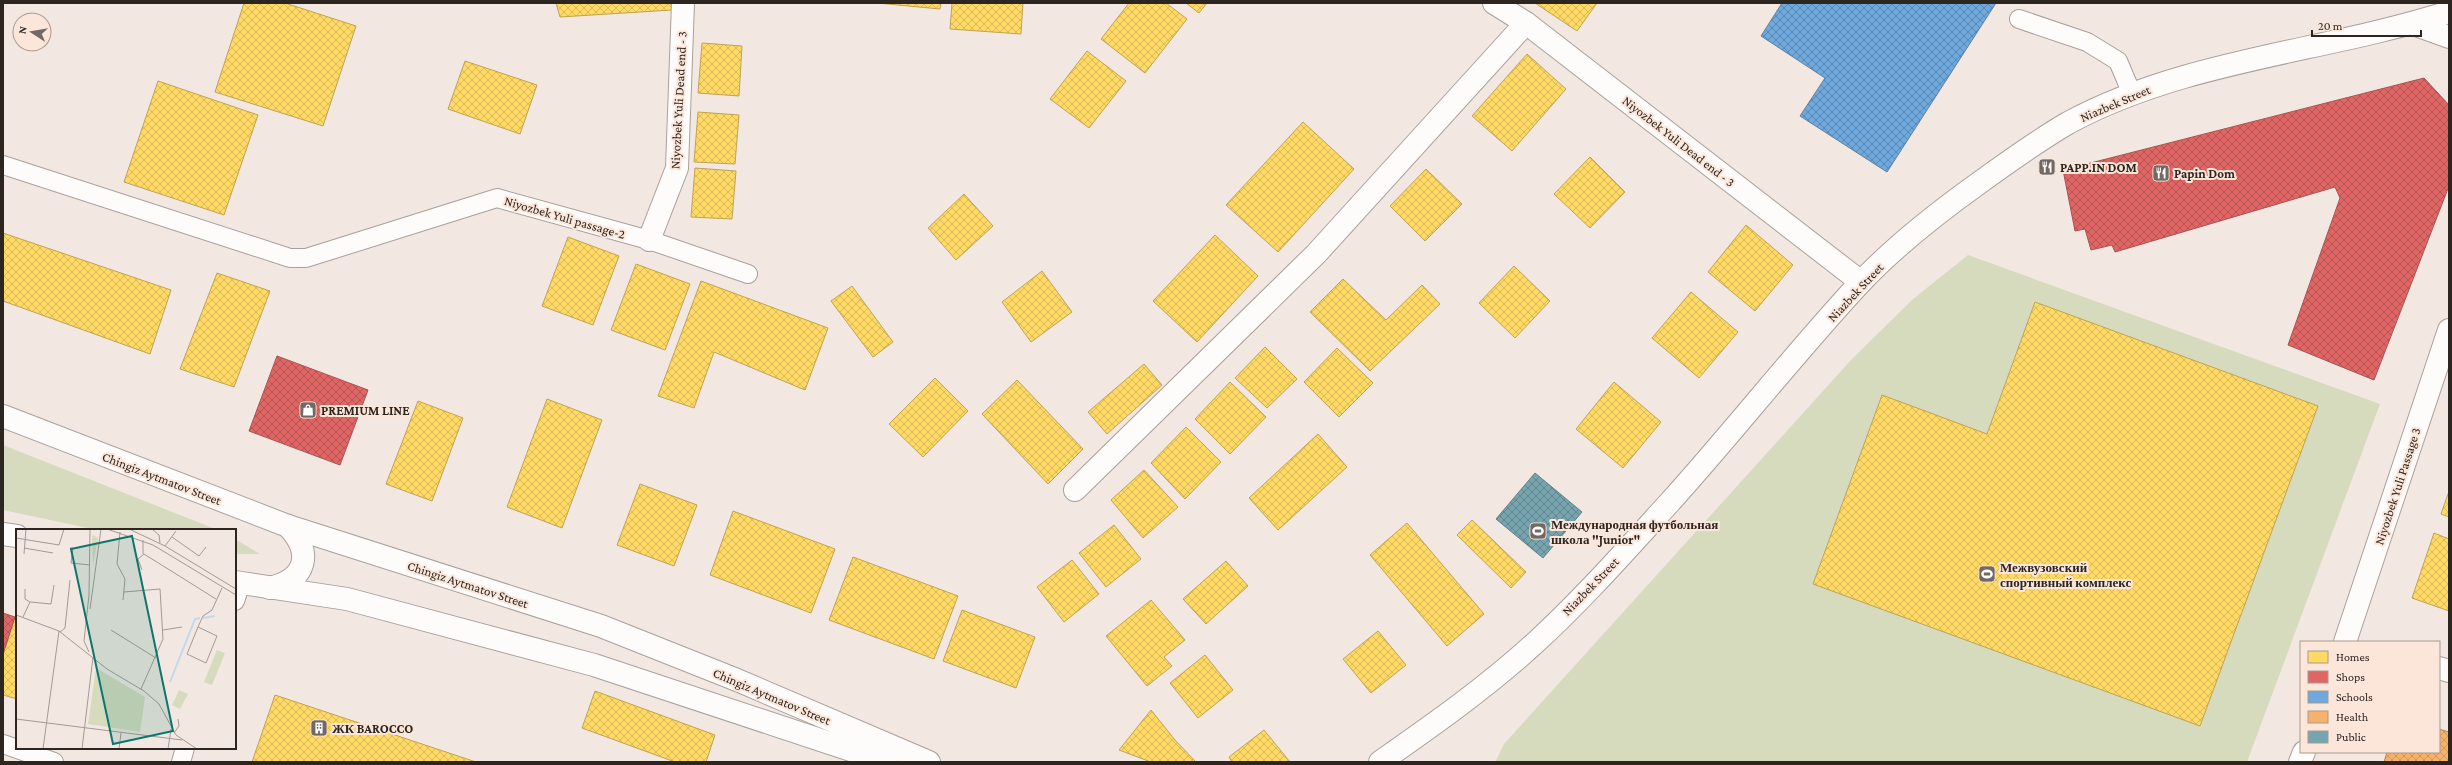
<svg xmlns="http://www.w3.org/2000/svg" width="2452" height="765" font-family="'Crimson Pro',serif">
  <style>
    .green { fill: #d6dbbe }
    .homes { fill: url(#homes-cross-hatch); stroke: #c0a351 }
    .shops { fill: url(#shops-cross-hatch); stroke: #aa5251 }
    .schools { fill: url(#schools-cross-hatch); stroke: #5b81a4 }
    .health { fill: url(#health-cross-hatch); stroke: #b98854 }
    .public { fill: url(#public-cross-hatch); stroke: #607f84 }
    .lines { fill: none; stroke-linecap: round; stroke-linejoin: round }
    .service-casing { stroke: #a9a09b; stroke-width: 20 }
    .minor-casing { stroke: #a9a09b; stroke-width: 24 }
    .tertiary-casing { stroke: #a9a09b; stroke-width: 24 }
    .service { stroke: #fdfcfa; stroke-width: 18 }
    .minor { stroke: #fdfcfa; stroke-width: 22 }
    .tertiary { stroke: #fdfcfa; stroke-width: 22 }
    .labels { text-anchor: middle; stroke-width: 4; stroke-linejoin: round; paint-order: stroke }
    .street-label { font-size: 13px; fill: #2c2520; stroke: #fbe6d9 }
    .poi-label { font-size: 13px; font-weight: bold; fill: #2c2520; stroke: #fbe6d9; text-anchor: start }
    .inset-river { fill: none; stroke: #bfd9ee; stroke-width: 2 }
    .inset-road { fill: none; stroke: #a39a94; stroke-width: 1 }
    .view { fill: #0f766e; fill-opacity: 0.15; stroke: #0f766e; stroke-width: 2 }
    .inset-edge { fill: none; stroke: #2c2520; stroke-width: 2 }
  </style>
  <defs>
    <pattern id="homes-cross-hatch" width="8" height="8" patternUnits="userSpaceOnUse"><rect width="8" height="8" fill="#ffd966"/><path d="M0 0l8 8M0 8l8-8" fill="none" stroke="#dbba58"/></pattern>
    <pattern id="shops-cross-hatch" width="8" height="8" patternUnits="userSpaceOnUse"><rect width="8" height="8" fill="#e06666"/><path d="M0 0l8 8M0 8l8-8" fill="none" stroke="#b65454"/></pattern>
    <pattern id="schools-cross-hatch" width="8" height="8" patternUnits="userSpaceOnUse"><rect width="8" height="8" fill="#6fa8dc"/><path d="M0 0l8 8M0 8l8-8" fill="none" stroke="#5b89b2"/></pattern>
    <pattern id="health-cross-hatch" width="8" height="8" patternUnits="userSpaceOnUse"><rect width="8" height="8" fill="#f6b26b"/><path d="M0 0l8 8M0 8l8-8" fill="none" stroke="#d3995c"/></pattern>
    <pattern id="public-cross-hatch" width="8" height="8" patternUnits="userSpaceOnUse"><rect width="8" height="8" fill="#76a5af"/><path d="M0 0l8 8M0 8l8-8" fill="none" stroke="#61868e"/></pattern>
  </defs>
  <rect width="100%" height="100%" fill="#f3e8e1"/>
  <g class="green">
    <path d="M1968,255L2380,404L2247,762H1495L1504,744L1851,360L1913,299Z"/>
    <path d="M3,445L218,530H97L3,510Z"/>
    <path d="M235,539L260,554H235Z"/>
  </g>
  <g class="homes">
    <path d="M244,3H285L356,26L323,126L215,92Z"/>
    <path d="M556,3H671L672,10L560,17Z"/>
    <path d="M877,3H941L940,9Z"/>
    <path d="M952,3H1023L1021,34L950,29Z"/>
    <path d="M1129,3H1166L1187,19L1145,73L1101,39Z"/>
    <path d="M1186,3H1207L1199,13Z"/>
    <path d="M1535,3H1597L1577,31Z"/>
    <path d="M702,43L742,46L739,96L698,93Z"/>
    <path d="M1087,51L1126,81L1089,128L1050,99Z"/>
    <path d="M1527,54L1566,89L1512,151L1472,116Z"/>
    <path d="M465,61L537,85L520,134L448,109Z"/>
    <path d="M158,81L258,115L224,215L124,182Z"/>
    <path d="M698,112L739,115L735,164L694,162Z"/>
    <path d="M1303,122L1354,169L1278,252L1226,205Z"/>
    <path d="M1590,157L1625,192L1590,228L1554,194Z"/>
    <path d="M695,168L736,171L732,219L691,217Z"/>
    <path d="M1426,169L1462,204L1425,241L1390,206Z"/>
    <path d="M964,194L993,226L956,260L928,228Z"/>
    <path d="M1746,225L1793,265L1755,311L1708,272Z"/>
    <path d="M3,233L171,290L150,354L3,301Z"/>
    <path d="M1215,235L1258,276L1197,342L1153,301Z"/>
    <path d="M568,237L619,256L593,325L542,306Z"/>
    <path d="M636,264L690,284L665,350L611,330Z"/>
    <path d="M1514,266L1550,301L1515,338L1479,303Z"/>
    <path d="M1042,271L1072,312L1031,342L1002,302Z"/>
    <path d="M217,273L270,291L234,387L180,369Z"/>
    <path d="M1343,279L1386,320L1422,285L1440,304L1370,371L1310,312Z"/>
    <path d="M701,281L828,328L805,390L714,352L694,408L658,396Z"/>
    <path d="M852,286L893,342L873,357L831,301Z"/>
    <path d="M1691,292L1738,332L1699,378L1652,338Z"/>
    <path d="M2035,302L2318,406L2200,726L1813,584L1882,395L1987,434Z"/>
    <path d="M1265,347L1297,379L1267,408L1235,378Z"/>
    <path d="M1337,348L1373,383L1339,417L1304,382Z"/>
    <path d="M1144,364L1162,385L1107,434L1088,412Z"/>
    <path d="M935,378L968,411L923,457L889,424Z"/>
    <path d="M1017,380L1083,449L1048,484L982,414Z"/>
    <path d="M1230,382L1266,417L1230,454L1195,419Z"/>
    <path d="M1614,382L1661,422L1623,468L1576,429Z"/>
    <path d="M547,399L602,420L562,528L507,507Z"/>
    <path d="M418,401L463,418L432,501L386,484Z"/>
    <path d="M1186,427L1221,462L1185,499L1151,463Z"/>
    <path d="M1318,434L1347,467L1278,530L1249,498Z"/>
    <path d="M1144,470L1178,507L1143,538L1111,500Z"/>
    <path d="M640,484L697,505L674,566L617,545Z"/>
    <path d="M2449,491V517L2441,514Z"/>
    <path d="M733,511L835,549L811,613L710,575Z"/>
    <path d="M1472,520L1526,572L1511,588L1457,535Z"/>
    <path d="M1407,523L1484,614L1447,646L1370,555Z"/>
    <path d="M1114,525L1141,559L1106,587L1079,553Z"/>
    <path d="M2434,533L2449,539V611L2412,598Z"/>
    <path d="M853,557L958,596L934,659L829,620Z"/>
    <path d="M1072,560L1099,594L1064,622L1037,587Z"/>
    <path d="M1226,561L1248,586L1206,624L1183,599Z"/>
    <path d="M1151,600L1185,640L1164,657L1172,666L1147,686L1106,636Z"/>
    <path d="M962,610L1035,637L1016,688L943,661Z"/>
    <path d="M15,617L17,618V699L3,695V654Z"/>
    <path d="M1378,631L1406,665L1371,693L1343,659Z"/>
    <path d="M1205,655L1233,690L1198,718L1170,683Z"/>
    <path d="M595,691L715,735L706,762H675L582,728Z"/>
    <path d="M275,695L476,762H252Z"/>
    <path d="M1151,710L1175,740L1196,762H1151L1119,750Z"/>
    <path d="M1264,730L1290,762H1232L1229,757Z"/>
  </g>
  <g class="shops">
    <path d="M2424,78L2449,105V186L2374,380L2288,345L2340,198L2335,187L2115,252L2112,245L2091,250L2085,229L2075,231L2063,170Z"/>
    <path d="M277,356L368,390L340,465L249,431Z"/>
    <path d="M3,613L15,617L3,654Z"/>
  </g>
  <path class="schools" d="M1782,3H1996L1887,172L1800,116L1825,78L1761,36Z"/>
  <path class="health" d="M2439,729L2449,732V762H2384L2387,752H2439Z"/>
  <path class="public" d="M1535,473L1582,512L1543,558L1496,519Z"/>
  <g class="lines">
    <g class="service-casing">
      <g id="service">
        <path d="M2019,19L2087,42L2118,61L2132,94"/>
        <path d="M3,165L290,258H306L497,198L649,240L748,274"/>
        <path d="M235,601L241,583"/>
        <path d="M3,744L54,762"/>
        <path d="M181,762L185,748"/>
      </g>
    </g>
    <g class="minor-casing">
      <g id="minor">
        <path d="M1494,3L1526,23L1861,282"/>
        <path d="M2413,24L2449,37"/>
        <path d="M649,240L677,168L683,3"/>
        <path d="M1075,490L1316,254L1526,23"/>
        <path d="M2345,642L2449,330"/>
        <path d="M2439,668L2449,671"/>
        <path d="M2300,762L2304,752"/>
      </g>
    </g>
    <g class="tertiary-casing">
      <g id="tertiary">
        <path d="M3,416L288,526L601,626L737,680L929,762"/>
        <path d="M3,534L17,536"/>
        <path d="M235,582L347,599L594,665L887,762"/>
        <path d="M270,588C307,579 313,553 288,526"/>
        <path d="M1380,762C1433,725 1487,687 1535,643C1583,599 1626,550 1670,502C1735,430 1794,354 1860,283C1896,245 1937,213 1979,183C2008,162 2037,141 2068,123C2184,60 2324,52 2449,12"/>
      </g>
    </g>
    <use href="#service" class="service"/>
    <use href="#minor" class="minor"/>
    <use href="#tertiary" class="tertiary"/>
  </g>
  <defs>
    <g id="restaurant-square" transform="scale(0.9)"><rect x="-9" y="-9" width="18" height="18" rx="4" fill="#726964" stroke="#fbe6d9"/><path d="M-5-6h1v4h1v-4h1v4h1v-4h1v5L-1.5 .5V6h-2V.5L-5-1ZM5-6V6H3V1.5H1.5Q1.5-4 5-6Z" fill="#fff"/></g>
    <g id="shop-square" transform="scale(0.9)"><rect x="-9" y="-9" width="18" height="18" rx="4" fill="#726964" stroke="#fbe6d9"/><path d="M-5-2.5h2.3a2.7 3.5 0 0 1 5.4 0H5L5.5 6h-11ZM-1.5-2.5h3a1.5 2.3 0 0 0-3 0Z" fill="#fff"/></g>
    <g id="stadium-square" transform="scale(0.9)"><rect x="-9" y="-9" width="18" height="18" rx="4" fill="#726964" stroke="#fbe6d9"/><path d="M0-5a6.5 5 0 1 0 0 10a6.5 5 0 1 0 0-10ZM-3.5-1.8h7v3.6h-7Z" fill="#fff"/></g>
    <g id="building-square" transform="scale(0.9)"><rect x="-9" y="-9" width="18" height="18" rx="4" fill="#726964" stroke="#fbe6d9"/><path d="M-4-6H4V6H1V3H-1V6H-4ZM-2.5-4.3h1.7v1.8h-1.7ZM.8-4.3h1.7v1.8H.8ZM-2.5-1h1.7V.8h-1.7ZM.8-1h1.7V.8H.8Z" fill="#fff"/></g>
  </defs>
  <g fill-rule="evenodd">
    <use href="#restaurant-square" x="2047" y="167"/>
    <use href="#restaurant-square" x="2161" y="173"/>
    <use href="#shop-square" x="308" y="410"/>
    <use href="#stadium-square" x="1538" y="531"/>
    <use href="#stadium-square" x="1987" y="574"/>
    <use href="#building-square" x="319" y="728"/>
  </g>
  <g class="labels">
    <g class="street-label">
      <text transform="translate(678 100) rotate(-87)" y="5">Niyozbek Yuli Dead end - 3</text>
      <text transform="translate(2115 103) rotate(-23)" y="5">Niazbek Street</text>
      <text transform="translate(1679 141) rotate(38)" y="5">Niyozbek Yuli Dead end - 3</text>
      <text transform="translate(565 217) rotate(16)" y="5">Niyozbek Yuli passage-2</text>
      <text transform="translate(1855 292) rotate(-47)" y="5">Niazbek Street</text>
      <text transform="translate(162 478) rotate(21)" y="5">Chingiz Aytmatov Street</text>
      <text transform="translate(2397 486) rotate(-72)" y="5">Niyozbek Yuli Passage 3</text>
      <text transform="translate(468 584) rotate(18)" y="5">Chingiz Aytmatov Street</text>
      <text transform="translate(1590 586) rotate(-46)" y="5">Niazbek Street</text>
      <text transform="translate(772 696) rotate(23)" y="5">Chingiz Aytmatov Street</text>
    </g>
    <g class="poi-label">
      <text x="2060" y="172">PAPP.IN DOM</text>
      <text x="2174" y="178">Papin Dom</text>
      <text x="321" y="415">PREMIUM LINE</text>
      <text x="1551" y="529">Международная футбольная<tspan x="1551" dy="15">школа "Junior"</tspan></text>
      <text x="2000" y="572">Межвузовский<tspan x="2000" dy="15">спортивный комплекс</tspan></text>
      <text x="332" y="733">ЖК BAROCCO</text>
    </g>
  </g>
  <g transform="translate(16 529)">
    <rect width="220" height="220" fill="#f3e8e1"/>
    <path d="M77,6L82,9L77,37L76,8ZM201,121L209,124L196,156L188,153ZM80,139L129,168L124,203L72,195ZM163,161L172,165L164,180L156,176Z" fill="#d6dbbe"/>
    <path class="inset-river" d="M187,89L199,87M154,153L179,90L184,89"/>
    <path class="inset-road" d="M91,0L137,16L220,66M113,0L149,17L220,60M136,0L143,6L144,14M104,3L101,35L109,50L107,71M156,8L183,27L190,18M0,9L43,16L48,0M149,17L160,2M8,19L37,24M54,19H57L55,34L74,36M8,25L10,0M127,25V11M126,41L122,30L128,25L200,70M9,60V70L14,73M108,63L144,60L147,110L125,160M74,80L85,0M0,86L43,102L91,140L128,162L143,175L160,206L181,220M7,88L14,73L35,75L38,56M182,98L201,107L190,134L171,125L182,98L187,87L196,81L206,59M95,101L140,129M147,101L166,98M44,103L49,99L54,51M73,123L68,112L73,66L74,0M0,190L166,211M158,204L163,197L162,190M27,220L43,102M66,220L77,128M103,220L105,204M152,220L155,200"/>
    <path class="view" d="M116,7L157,202L97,215L55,20Z"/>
    <rect width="220" height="220" class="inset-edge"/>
  </g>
  <rect width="2452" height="765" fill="none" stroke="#2c2520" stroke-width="8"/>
  <rect x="2300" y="641" width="140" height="112" fill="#fbe6d9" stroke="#a8998f"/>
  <rect x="2308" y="651" width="20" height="12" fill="#ffd966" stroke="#a8998f"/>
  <text x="2336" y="661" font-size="12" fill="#2c2520">Homes</text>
  <rect x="2308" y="671" width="20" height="12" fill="#e06666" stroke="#a8998f"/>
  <text x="2336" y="681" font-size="12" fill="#2c2520">Shops</text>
  <rect x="2308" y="691" width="20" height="12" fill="#6fa8dc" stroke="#a8998f"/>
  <text x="2336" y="701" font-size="12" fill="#2c2520">Schools</text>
  <rect x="2308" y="711" width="20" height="12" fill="#f6b26b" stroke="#a8998f"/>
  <text x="2336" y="721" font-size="12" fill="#2c2520">Health</text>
  <rect x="2308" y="731" width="20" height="12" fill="#76a5af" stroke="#a8998f"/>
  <text x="2336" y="741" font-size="12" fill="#2c2520">Public</text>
  <g transform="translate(32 32) rotate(282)"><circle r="19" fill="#fbe6d9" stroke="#a8998f"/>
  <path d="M0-3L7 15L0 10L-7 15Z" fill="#726964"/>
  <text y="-6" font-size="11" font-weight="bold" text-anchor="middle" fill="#2c2520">N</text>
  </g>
  <path d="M2312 30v6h109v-6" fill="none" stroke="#2c2520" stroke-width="2"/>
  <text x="2318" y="30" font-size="12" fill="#2c2520" stroke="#fbe6d9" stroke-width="3" paint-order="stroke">20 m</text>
</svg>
